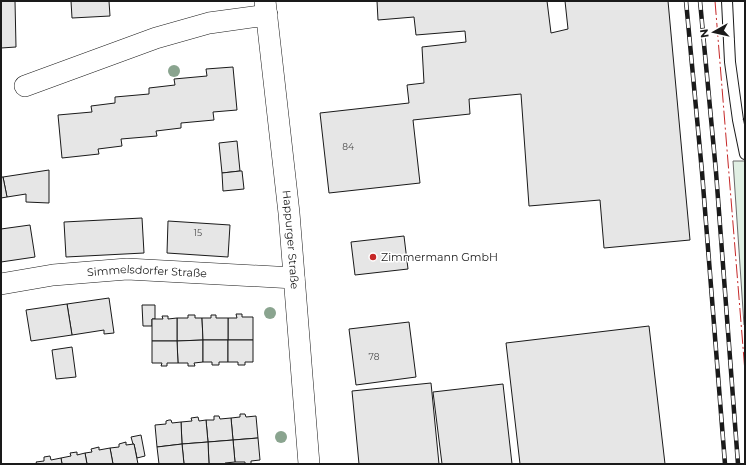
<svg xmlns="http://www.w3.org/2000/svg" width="746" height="465" font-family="Montserrat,sans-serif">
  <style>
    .green { fill: #e0efe3; stroke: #6a6a6a }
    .building { fill: #e6e6e6; stroke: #1a1a1a }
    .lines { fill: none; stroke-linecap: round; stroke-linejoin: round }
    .lane-casing { stroke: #1a1a1a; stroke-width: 12 }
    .street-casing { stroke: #1a1a1a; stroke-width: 22 }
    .lane { stroke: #fff; stroke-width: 10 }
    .street { stroke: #fff; stroke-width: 21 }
    .rail-casing { stroke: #1a1a1a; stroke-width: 4.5 }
    .rail { stroke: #fff; stroke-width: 3; stroke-dasharray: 9; stroke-linecap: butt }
    .power { stroke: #c62828; stroke-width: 1; stroke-dasharray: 14 3 2 3; stroke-linecap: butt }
    .tree { fill: #8aa48f }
    .poi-dot { fill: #c62828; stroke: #fff; stroke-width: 1.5 }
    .labels { text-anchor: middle; stroke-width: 3; stroke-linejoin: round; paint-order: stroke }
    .number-label { font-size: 9px; fill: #4d4d4d }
    .street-label { font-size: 11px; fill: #1a1a1a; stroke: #fff }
    .poi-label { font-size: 11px; fill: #1a1a1a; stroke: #fff; text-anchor: start }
  </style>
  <rect width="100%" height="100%" fill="#fff"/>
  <path class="green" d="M733,161H745V325H744Z"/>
  <g class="building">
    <path d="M1,1H15L16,47L1,48Z"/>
    <path d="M71,1H109L110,16L72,18Z"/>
    <path d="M377,1H547L551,33L568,29L565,1H668L690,240L604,248L600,200L529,206L521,94L469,99L470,114L413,120L420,183L329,193L320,113L409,103L407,85L424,83L422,47L466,42L465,31L416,35L414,17L378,20Z"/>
    <path d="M233,67L237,110L213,112L214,120L181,123V128L156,131L157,136L121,139L122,146L98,149L99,154L62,158L58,115L92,112L91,106L115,103V97L149,94V88L175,85L174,79L207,76L206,69Z"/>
    <path d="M237,141L240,171L222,173L219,143Z"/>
    <path d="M49,170V203L26,202V194L7,197L3,177Z"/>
    <path d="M240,171H242L244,189L223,191L222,173Z"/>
    <path d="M1,177H3L7,197L1,198Z"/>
    <path d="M142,218L144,253L66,257L64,222Z"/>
    <path d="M168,221L230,225L228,257L167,253Z"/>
    <path d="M30,225L35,257L1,262V229Z"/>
    <path d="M404,236L408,269L355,275L351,242Z"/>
    <path d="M109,298L114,333L104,334V330L72,335L67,304Z"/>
    <path d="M67,304L72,335L31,341L26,310Z"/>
    <path d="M142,305H155V319H152V326H143Z"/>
    <path d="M236,314H242V317H253V340H228V318H237Z"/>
    <path d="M188,315H195V318H202L203,340L177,341V318H188Z"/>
    <path d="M211,315H216V318H228V340H203L202,318H211Z"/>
    <path d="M162,316H168V319L177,318V341H152V319H163Z"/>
    <path d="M409,322L416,377L356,385L349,329Z"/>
    <path d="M649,326L665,464H520L506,343Z"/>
    <path d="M203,340V362L194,363L195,366H188V363H178L177,341Z"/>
    <path d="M203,340H228V362H219V365H212V362H203Z"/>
    <path d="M228,340H253V362H245V365H238V362H228Z"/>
    <path d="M152,341H177L178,363H167V366H161L162,363H152Z"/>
    <path d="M72,347L76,377L56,379L52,350Z"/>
    <path d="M431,383L439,464H359L352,391Z"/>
    <path d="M503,384L512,464H442L433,392Z"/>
    <path d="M240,414H245L246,417L256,416L258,438L233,440L231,418L240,417Z"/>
    <path d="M214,416H219L220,419L231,418L233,440L208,442L206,420H214Z"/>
    <path d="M198,417L199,421L206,420L208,442L182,444L181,422L192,421L191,418Z"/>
    <path d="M169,420H171L172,423L181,422L182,444L157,447L155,425L166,424V421Z"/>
    <path d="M141,435L145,456L137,458L134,444H133L131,437Z"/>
    <path d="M258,438L260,460L251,461V464H245V462H235L233,440Z"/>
    <path d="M233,440L235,462L225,463V464H209L208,442Z"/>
    <path d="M126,442V445L134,444L138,464H113L110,448L119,447V444Z"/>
    <path d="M208,442L209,464H184L182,444Z"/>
    <path d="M182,444L184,464H159L157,447Z"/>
    <path d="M99,447V450L110,448L113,464H87L85,453L92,452L91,449Z"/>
    <path d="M77,452V455L85,453L87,464H62L61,458L71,456L70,453Z"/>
    <path d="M50,456L51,460L61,458L62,464H37L36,462L44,461V457Z"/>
  </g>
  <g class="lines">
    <g class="lane-casing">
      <path id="lane" d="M727,1L730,62L738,120L745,154"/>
    </g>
    <g class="street-casing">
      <g id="street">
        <path id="s1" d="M265,1L289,213L309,464"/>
        <path d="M25,86L156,38L209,23L267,15"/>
        <path id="s2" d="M1,284L53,275L127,269L294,278"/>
      </g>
    </g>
    <use href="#lane" class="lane"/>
    <use href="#street" class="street"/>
    <g class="rail-casing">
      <g id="rail">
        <path d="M686,1L702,172L725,464"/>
        <path d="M700,1L716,172L738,464"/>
      </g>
    </g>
    <use href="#rail" class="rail"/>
    <path class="power" d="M715,1L745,372"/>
  </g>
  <g class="tree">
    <circle cx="174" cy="71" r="6"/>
    <circle cx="270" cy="313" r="6"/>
    <circle cx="281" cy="437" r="6"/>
  </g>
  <circle class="poi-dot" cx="373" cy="257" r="4"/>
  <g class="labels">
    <g class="number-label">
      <text x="348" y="150">84</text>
      <text x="198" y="236">15</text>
      <text x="374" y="360">78</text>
    </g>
    <g class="street-label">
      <text dy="4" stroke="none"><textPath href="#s1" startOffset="240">Happurger Straße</textPath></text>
      <text dy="4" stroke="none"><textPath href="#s2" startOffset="147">Simmelsdorfer Straße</textPath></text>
    </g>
    <g class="poi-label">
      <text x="381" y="261">Zimmermann GmbH</text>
    </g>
  </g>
  <rect width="746" height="465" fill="none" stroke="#1a1a1a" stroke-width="4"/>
  <g transform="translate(714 32) rotate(262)" stroke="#ffffff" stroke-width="3" paint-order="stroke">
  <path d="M0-3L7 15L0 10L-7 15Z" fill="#1a1a1a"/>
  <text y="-6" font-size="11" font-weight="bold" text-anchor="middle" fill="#1a1a1a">N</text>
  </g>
</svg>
